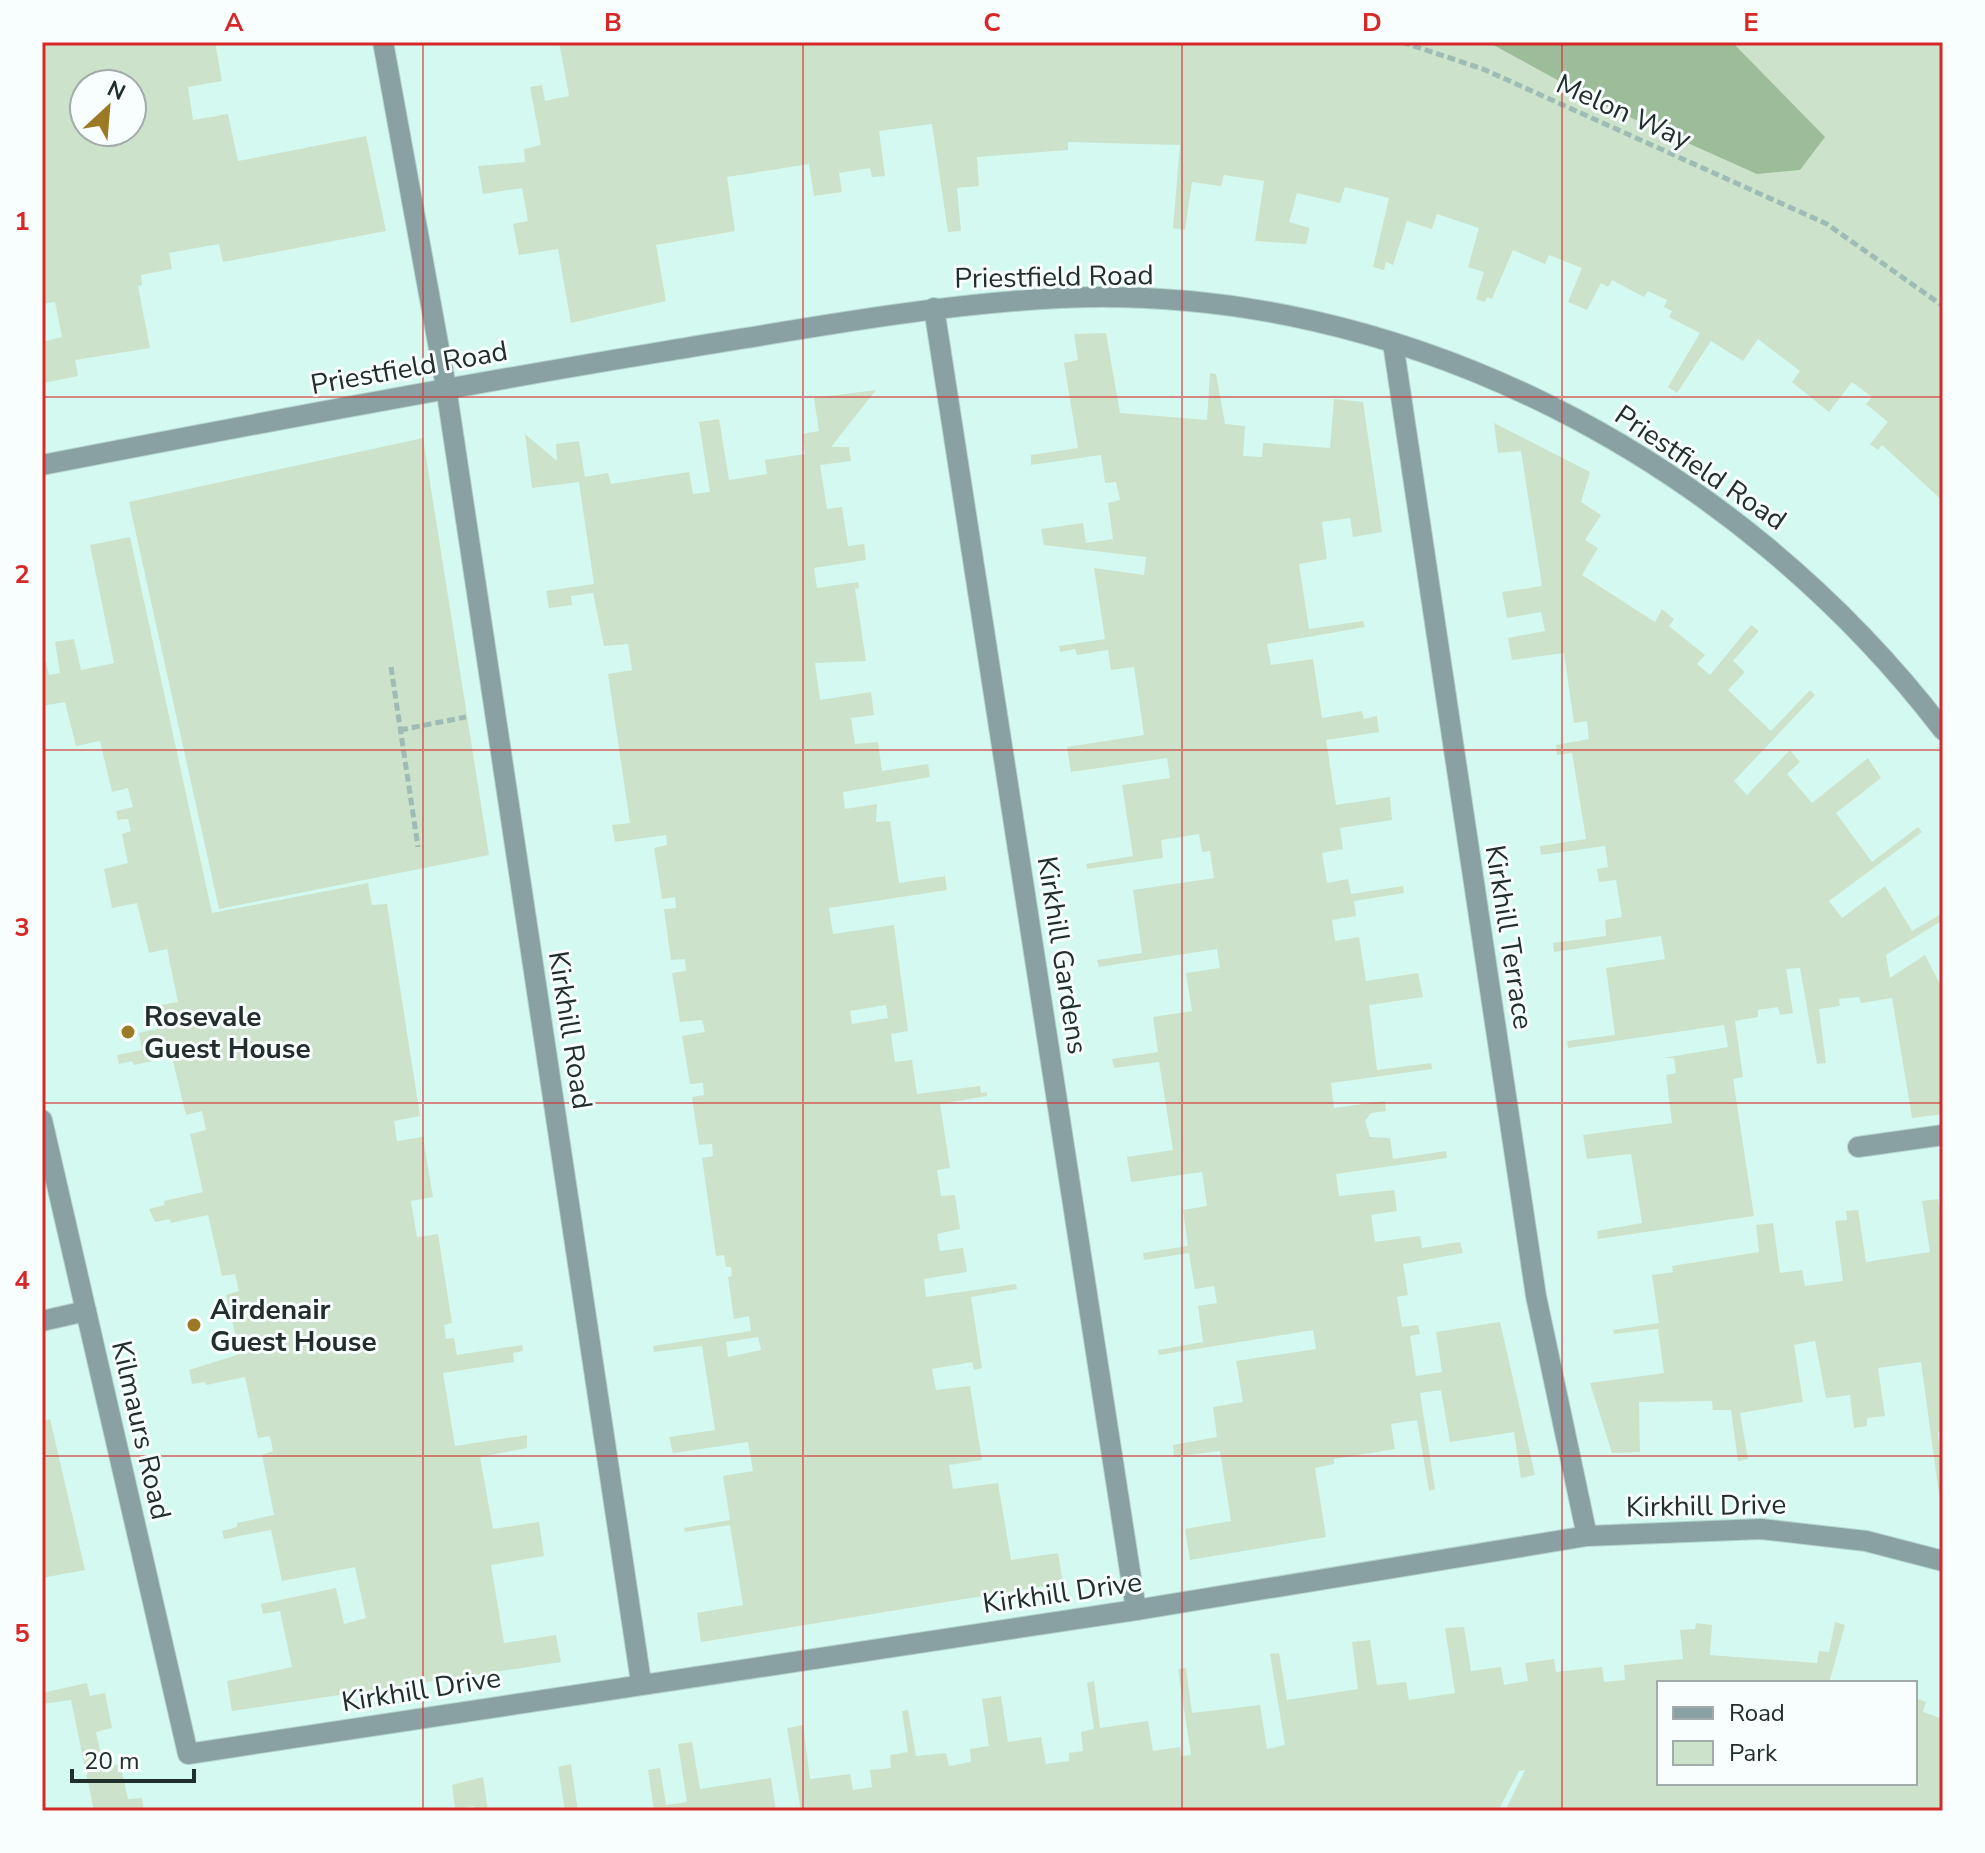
<svg xmlns="http://www.w3.org/2000/svg" width="1985" height="1853" font-family="'Nunito Sans',sans-serif">
  <style>
    .green { fill: #cde2ca; fill-rule: evenodd }
    .forest { fill: #9dbc99 }
    .lines { fill: none; stroke-linecap: round; stroke-linejoin: round }
    .street-casing { stroke: #b4d5cd; stroke-width: 22 }
    .path { stroke: #9ebcb4; stroke-width: 5; stroke-dasharray: 8 4; stroke-linecap: butt }
    .street { stroke: #89a1a2; stroke-width: 20 }
    .grid { fill: none; stroke: #d62828; stroke-width: 2; stroke-opacity: 0.55 }
    .poi-dot { fill: #9c7924; stroke: #f7fefd; stroke-width: 3 }
    .labels { text-anchor: middle; stroke-width: 6; stroke-linejoin: round; paint-order: stroke }
    .street-label { font-size: 28px; fill: #212f2c; stroke: #f7fefd }
    .poi-label { font-size: 28px; font-weight: bold; fill: #212f2c; stroke: #f7fefd; text-anchor: start }
    .neatline { fill: none; stroke: #d62828; stroke-width: 3 }
    .grid-label { font-size: 26px; text-anchor: middle; font-weight: bold; fill: #d62828 }
  </style>
  <rect width="100%" height="100%" fill="#d4f9f0"/>
  <g class="green">
    <path d="M42,42H215L222,81L188,87L193,120L228,114L238,161L366,136L386,231L223,262L219,244L169,253L172,269L141,275L142,285L138,286L150,348L75,360L78,376L43,383L42,342L62,337L55,302L42,304ZM84,84H132V132H84Z"/>
    <path d="M559,42H1943V501L1882,445L1878,450L1870,444L1888,422L1866,404L1872,397L1852,382L1829,412L1792,382L1800,371L1758,339L1743,361L1711,341L1677,393L1668,387L1700,333L1669,317L1672,311L1664,307L1667,300L1648,291L1644,297L1612,280L1608,287L1601,283L1587,310L1568,302L1582,268L1549,255L1545,264L1513,250L1492,299L1487,297L1485,302L1476,299L1484,272L1468,267L1479,228L1437,214L1432,229L1407,221L1393,265L1386,262L1384,270L1373,267L1389,198L1345,187L1340,203L1297,193L1289,222L1310,228L1306,244L1255,241L1264,181L1224,175L1221,186L1192,182L1185,230L1173,228L1180,145L1068,142V150L977,157L979,186L957,188L961,231L948,232L932,124L879,131L885,176L872,177L870,168L839,173L842,192L814,196L809,164L727,177L735,231L656,245L666,301L571,323L558,249L519,255L513,224L528,221L522,188L483,194L478,166L525,162L524,149L541,145L530,87L542,85L545,101L569,96Z"/>
    <path d="M1106,333L1120,413L1207,420L1210,373L1216,374L1225,424L1245,426L1243,456L1262,457L1263,443L1330,448L1334,399L1363,402L1382,532L1353,537L1350,518L1322,522L1327,559L1299,564L1309,629L1363,621L1365,627L1267,644L1271,665L1313,659L1322,718L1362,711L1364,719L1377,716L1379,732L1326,740L1336,805L1390,797L1392,820L1340,828L1343,849L1322,853L1327,883L1348,879L1351,894L1403,886L1404,893L1354,901L1356,916L1332,920L1335,941L1359,937L1366,981L1418,973L1423,997L1369,1005L1377,1070L1431,1063L1432,1069L1331,1083L1334,1108L1385,1101L1386,1111L1371,1113L1365,1121L1370,1137L1390,1138L1393,1159L1446,1151L1447,1158L1336,1174L1339,1196L1394,1190L1397,1211L1371,1215L1375,1242L1420,1236L1422,1248L1460,1242L1463,1253L1403,1264L1408,1295L1397,1297L1402,1327L1418,1325L1420,1334L1410,1336L1416,1376L1442,1372L1436,1332L1500,1322L1535,1475L1521,1478L1514,1432L1450,1442L1441,1390L1420,1393L1435,1489L1429,1491L1417,1420L1391,1424L1395,1449L1334,1459V1464L1315,1468L1326,1537L1190,1560L1185,1529L1231,1521L1220,1451L1174,1457L1173,1445L1217,1437L1213,1407L1243,1402L1236,1361L1316,1349L1313,1330L1159,1355L1158,1350L1203,1342L1198,1306L1217,1303L1214,1286L1195,1289L1189,1253L1144,1260L1143,1253L1188,1246L1183,1210L1207,1206L1202,1172L1131,1182L1127,1157L1173,1150L1159,1062L1114,1068L1112,1059L1158,1052L1153,1017L1192,1011L1186,973L1220,968L1217,949L1099,967L1097,960L1142,953L1133,890L1214,878L1210,851L1202,852L1199,834L1161,840L1163,858L1087,869L1086,864L1133,856L1122,785L1170,778L1167,758L1071,772L1067,747L1144,735L1134,667L1111,670L1108,650L1077,655L1075,649L1060,652L1059,646L1105,639L1094,568L1144,575L1146,557L1044,545L1041,529L1083,523L1086,543L1113,539L1108,503L1120,500L1116,482L1105,483L1101,455L1031,465V455L1078,448L1064,363L1078,360L1074,334Z"/>
    <path d="M876,390L831,447H849L851,461L820,465L827,509L842,507L848,546L864,544L866,560L814,568L817,588L858,582L859,588L855,589L866,661L815,663L820,700L871,692L874,715L851,718L855,744L878,742L882,771L928,764L930,777L843,792L845,809L877,804L876,822L890,821L899,883L945,876L947,890L829,908L833,934L894,925L908,1031L891,1034L895,1062L912,1060L917,1094L980,1086L981,1093L987,1092V1096L940,1104L950,1168L937,1170L941,1196L955,1195L960,1229L937,1234L940,1251L963,1248L967,1272L924,1279L926,1297L1016,1284L1017,1289L971,1297L982,1368L974,1370L972,1362L932,1369L936,1390L970,1386L982,1460L949,1465L953,1489L998,1483L1011,1560L1058,1553L1063,1583L701,1642L697,1613L743,1605L730,1525L685,1532L684,1528L730,1520L723,1476L753,1471L748,1442L673,1453L669,1437L715,1430L702,1346L654,1352L653,1346L751,1331L749,1316L734,1319L728,1277L732,1276L731,1267H726L724,1255L716,1256L702,1158L713,1156L712,1144L699,1145L692,1097L704,1095L703,1083L690,1084L682,1036L705,1032L702,1020L680,1022L672,973L686,971L685,959L671,960L664,909L676,908L675,897L662,899L654,848L667,845L666,835L615,842L612,825L630,823L608,674L632,670L628,644L604,646L593,593L571,596L572,605L549,608L546,591L594,584L579,482L532,488L525,434L557,461L556,444L579,441L585,477L608,473L611,484L689,472L693,494L710,492L699,422L719,419L729,480L767,474L765,460L805,454L802,434L819,431L814,398ZM886,1005L888,1018L852,1024L850,1011ZM758,1337L761,1350L728,1357L726,1342Z"/>
    <path d="M1494,423L1590,472L1581,502L1601,515L1585,540L1598,548L1582,575L1655,622L1662,609L1674,619L1669,626L1705,655L1697,664L1710,675L1751,625L1759,631L1733,661L1745,672L1728,690L1771,731L1810,690L1815,695L1734,781L1747,795L1790,750L1800,762L1787,774L1812,803L1868,758L1881,778L1836,813L1872,862L1918,827L1922,832L1829,901L1842,918L1885,886L1912,931L1943,913V920L1886,955L1890,978L1925,955L1943,990V1114L1912,1118L1892,998L1861,1003L1859,997L1839,999L1840,1006L1819,1009L1826,1063L1817,1064L1800,968L1786,969L1793,1013L1780,1015L1778,1007L1758,1010V1017L1735,1021L1743,1077L1733,1079L1754,1216L1598,1239L1597,1231L1642,1223L1631,1154L1587,1159L1583,1135L1672,1123L1666,1075L1676,1073L1674,1058H1663L1728,1047L1724,1025L1568,1048L1567,1041L1615,1035L1606,968L1665,959L1661,936L1554,952L1553,943L1606,936L1605,920L1622,917L1616,880L1599,882L1597,869L1608,867L1605,846L1541,855L1540,846L1586,839L1572,753L1557,755L1556,745L1589,739L1587,721L1574,723L1564,653L1512,660L1508,638L1545,631L1541,612L1507,618L1502,592L1542,586L1521,451L1498,453Z"/>
    <path d="M423,438L489,855L219,909L129,502Z"/>
    <path d="M130,537L212,913L368,883L372,905L387,904L420,1116L394,1121L397,1141L423,1137L433,1197L411,1201L417,1237L438,1234L452,1323L444,1325L446,1339L454,1338L457,1355L522,1345L523,1351L513,1353L514,1362L443,1373L455,1446L527,1435V1448L480,1457L493,1529L539,1522L544,1556L491,1565L504,1643L556,1635L561,1662L232,1711L227,1681L292,1667L280,1611L263,1614L261,1604L336,1588L344,1624L366,1618L355,1567L282,1581L271,1530L224,1539L222,1531L237,1527V1523L274,1515L262,1455L273,1451L270,1436L258,1438L245,1377L206,1385L205,1382L192,1384L189,1370L240,1354L226,1295L239,1291L235,1274L222,1276L208,1215L171,1223L170,1219L155,1222L149,1209L165,1205L164,1201L203,1192L190,1134L206,1130L202,1111L186,1115L172,1057L134,1065L132,1061L119,1064L117,1055L142,1050L139,1033L166,1027L161,1005L178,1002L167,949L149,953L137,903L112,908L104,869L128,863L122,834L131,831L128,819L118,820L116,811L133,807L128,788L112,792L100,741L76,746L65,702L42,706V662H46L49,675L60,673L55,642L74,639L81,670L114,663L90,545Z"/>
    <path d="M1938,1199L1943,1230V1431L1938,1432L1943,1493L1939,1494L1921,1362L1878,1368L1885,1416L1867,1418V1426L1854,1428L1850,1395L1826,1398L1815,1341L1794,1345L1803,1402L1740,1413L1748,1459L1738,1461L1731,1410H1713L1712,1401L1639,1402L1640,1452L1612,1453L1590,1383L1664,1373L1658,1329L1614,1334L1613,1330L1659,1323L1652,1275L1673,1272L1672,1266L1759,1252L1756,1225L1773,1223L1780,1273L1802,1270L1805,1286L1843,1281L1835,1221L1847,1220L1846,1211L1858,1210L1866,1262L1930,1252L1922,1201Z"/>
    <path d="M50,1419L85,1570L42,1578V1421Z"/>
    <path d="M1835,1622L1845,1625L1829,1683H1659V1783H1915V1698L1926,1702L1923,1712L1943,1719V1811H1505L1525,1770L1519,1771L1498,1811H801L787,1728L803,1725L810,1779L850,1774L853,1790L872,1787L870,1770L891,1768L890,1755L908,1752L902,1711L908,1710L916,1756L946,1753L949,1766L971,1762L970,1749L989,1746L982,1699L1001,1696L1008,1742L1041,1737L1046,1764L1069,1761V1753L1083,1751L1081,1732L1094,1729L1087,1683L1094,1681L1100,1728L1148,1721L1153,1751L1180,1747L1181,1756L1191,1755L1178,1669L1186,1668L1192,1713L1260,1705L1267,1749L1285,1745L1270,1654L1279,1653L1287,1700L1358,1689L1352,1642L1370,1640L1377,1685L1406,1682L1409,1700L1455,1693L1445,1628L1464,1627L1471,1671L1501,1667L1504,1685L1528,1681L1525,1663L1554,1659L1556,1672L1602,1667L1604,1682L1625,1680L1624,1665L1683,1659L1680,1630L1695,1629L1696,1623L1712,1625L1710,1655L1817,1663L1819,1651L1829,1652Z"/>
    <path d="M87,1683L90,1696L105,1693L112,1728L96,1732L104,1768L120,1764L128,1799L142,1798L144,1811H94L71,1700L42,1704V1693Z"/>
    <path d="M692,1742L700,1789L771,1778L776,1811H654L648,1770L660,1768L666,1805L687,1802L678,1744Z"/>
    <path d="M571,1764L578,1811H565L558,1767Z"/>
    <path d="M483,1777L488,1811H475L474,1806L455,1809L452,1785Z"/>
  </g>
  <path class="forest" d="M1488,42H1732L1825,137L1800,170L1757,174L1605,106Z"/>
  <g class="lines">
    <g class="street-casing">
      <g id="street">
        <path d="M383,42L446,387L641,1682"/>
        <path d="M934,308L1136,1610"/>
        <path d="M1393,343L1536,1296L1587,1536"/>
        <path d="M42,465C248,425 454,386 661,352C793,331 925,305 1060,298C1403,282 1737,461 1943,730"/>
        <path d="M42,1120L188,1754L1136,1610L1587,1536L1761,1529L1866,1541L1943,1561"/>
        <path d="M1858,1147L1943,1135"/>
        <path d="M42,1321L86,1311"/>
      </g>
    </g>
    <g class="path">
      <path d="M1402,42L1483,69L1827,224L1943,306"/>
      <path d="M391,667L418,847"/>
      <path d="M400,730L466,717"/>
    </g>
    <use href="#street" class="street"/>
  </g>
  <path class="grid" d="M423,42V1811M803,42V1811M1182,42V1811M1562,42V1811M42,397H1943M42,750H1943M42,1103H1943M42,1456H1943"/>
  <g class="poi-dot">
    <circle cx="128" cy="1032" r="8"/>
    <circle cx="194" cy="1325" r="8"/>
  </g>
  <g class="labels">
    <g class="street-label">
      <text transform="translate(1624 111) rotate(24)" y="10">Melon Way</text>
      <text transform="translate(1054 276) rotate(-1)" y="10">Priestfield Road</text>
      <text transform="translate(409 367) rotate(-10)" y="10">Priestfield Road</text>
      <text transform="translate(1701 467) rotate(34)" y="10">Priestfield Road</text>
      <text transform="translate(1510 937) rotate(81)" y="10">Kirkhill Terrace</text>
      <text transform="translate(1063 955) rotate(81)" y="10">Kirkhill Gardens</text>
      <text transform="translate(571 1030) rotate(81)" y="10">Kirkhill Road</text>
      <text transform="translate(142 1430) rotate(77)" y="10">Kilmaurs Road</text>
      <text transform="translate(1706 1505) rotate(-1)" y="10">Kirkhill Drive</text>
      <text transform="translate(1062 1592) rotate(-8)" y="10">Kirkhill Drive</text>
      <text transform="translate(421 1689) rotate(-9)" y="10">Kirkhill Drive</text>
    </g>
    <g class="poi-label">
      <text x="144" y="1026">Rosevale<tspan x="144" dy="32">Guest House</tspan></text>
      <text x="210" y="1319">Airdenair<tspan x="210" dy="32">Guest House</tspan></text>
    </g>
  </g>
  <rect width="1985" height="1853" fill="none" stroke="#f7fefd" stroke-width="88"/>
  <rect x="1657" y="1681" width="260" height="104" fill="#f7fefd" stroke="#a1aba9" stroke-width="2"/>
  <rect x="1673" y="1707" width="40" height="12" fill="#89a1a2" stroke="#a1aba9" stroke-width="2"/>
  <text x="1729" y="1721" font-size="24" fill="#212f2c">Road</text>
  <rect x="1673" y="1741" width="40" height="24" fill="#cde2ca" stroke="#a1aba9" stroke-width="2"/>
  <text x="1729" y="1761" font-size="24" fill="#212f2c">Park</text>
  <g transform="translate(108 108) rotate(26)"><circle r="38" fill="#f7fefd" stroke="#a1aba9" stroke-width="2"/>
  <path d="M0-6L14 30L0 20L-14 30Z" fill="#9c7924"/>
  <text y="-12" font-size="22" font-weight="bold" text-anchor="middle" fill="#212f2c">N</text>
  </g>
  <path d="M72 1769v12h122v-12" fill="none" stroke="#212f2c" stroke-width="4"/>
  <text x="84" y="1769" font-size="24" fill="#212f2c" stroke="#f7fefd" stroke-width="6" paint-order="stroke">20 m</text>
  <rect x="44" y="44" width="1897" height="1765" class="neatline"/>
  <g class="grid-label">
    <text x="234" y="31">A</text>
    <text x="613" y="31">B</text>
    <text x="992" y="31">C</text>
    <text x="1372" y="31">D</text>
    <text x="1751" y="31">E</text>
    <text x="22" y="230">1</text>
    <text x="22" y="583">2</text>
    <text x="22" y="936">3</text>
    <text x="22" y="1289">4</text>
    <text x="22" y="1642">5</text>
  </g>
</svg>
